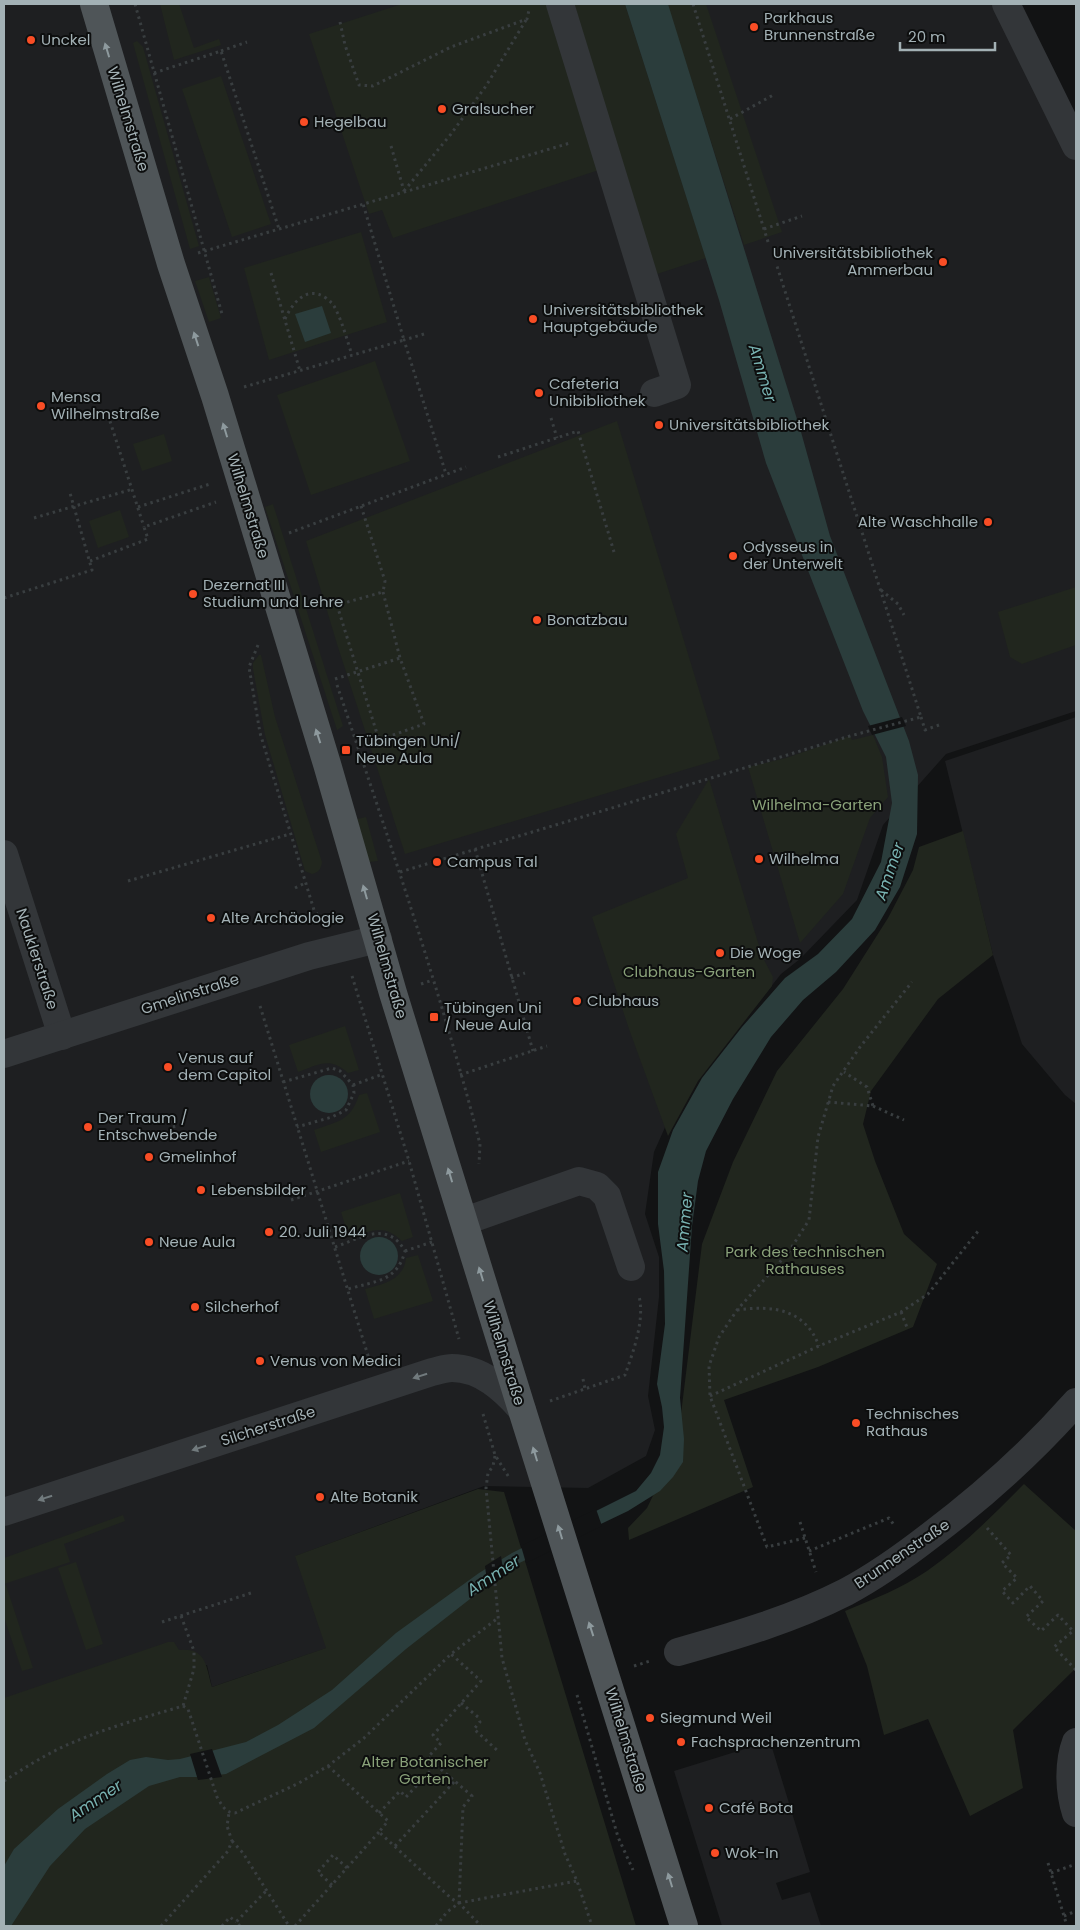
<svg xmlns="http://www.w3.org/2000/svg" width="1080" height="1930" font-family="Poppins,sans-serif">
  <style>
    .built { fill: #1e1f21 }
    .green { fill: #21261e }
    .water { fill: #2b3d3c }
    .pier { fill: #121314 }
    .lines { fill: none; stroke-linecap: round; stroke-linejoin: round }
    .path { stroke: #393e40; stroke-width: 3; stroke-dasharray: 2.5 4; stroke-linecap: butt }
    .minor { stroke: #333639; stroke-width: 28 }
    .major { stroke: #4f5558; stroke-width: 28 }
    .oneway { fill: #8e9a9e }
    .oneway2 { fill: #717a7d }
    .poi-dot { fill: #f94d25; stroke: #0d0e0e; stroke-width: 2 }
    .labels { text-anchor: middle; stroke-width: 4; stroke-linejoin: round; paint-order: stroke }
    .poi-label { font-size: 15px; fill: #a3b1b5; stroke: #0d0e0e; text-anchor: start }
    .street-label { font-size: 15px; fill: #a3b1b5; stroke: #0d0e0e }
    .park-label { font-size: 15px; fill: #89a179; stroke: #0d0e0e }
    .water-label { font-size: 16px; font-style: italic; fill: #78b2b1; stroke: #0d0e0e }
  </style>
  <rect width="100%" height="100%" fill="#121314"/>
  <g class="built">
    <path d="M4,4H1006L1076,146V711L946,754L883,825L857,900L800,959L781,974L740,1026L688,1076L654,1152L645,1214L659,1257V1297L648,1396L655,1430L646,1456L588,1488L484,1486L296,1556L327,1648L212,1687L207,1665L4,1708Z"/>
    <path d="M1076,717V1104L1065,1095L1022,1044L993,955L945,761Z"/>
    <path d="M770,1741L810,1872L776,1883L782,1900L810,1892L821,1926H722L674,1771Z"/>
  </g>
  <g class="green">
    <path d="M160,4H179L194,48L219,39L221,45L174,60Z"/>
    <path d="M402,4H550L602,169L393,238L382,210L369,214L309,34Z"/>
    <path d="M570,4H625L706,258L657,274Z"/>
    <path d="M667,4H706L782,232L744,245Z"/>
    <path d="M137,41L143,47L199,246L190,249L133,43Z"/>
    <path d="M221,76L271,224L232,237L182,89Z"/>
    <path d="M361,232L387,322L269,360L244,268Z"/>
    <path d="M209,277L221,318L209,322L195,281Z"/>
    <path d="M375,361L410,461L311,495L277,395Z"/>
    <path d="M617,421L720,759L405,854L337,644L306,541Z"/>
    <path d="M164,434L172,461L142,471L133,444Z"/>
    <path d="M273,504L343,726L337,730L265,507Z"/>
    <path d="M120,510L129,537L98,548L89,521Z"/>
    <path d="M1076,587V645L1022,664L1010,657L998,612Z"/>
    <path d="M259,655H261L275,717L322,862C321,869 319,872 312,874L305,871L265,735L253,669V663Z"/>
    <path d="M873,735L882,757L888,797L870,818L843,894L800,943L748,767L786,758L850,736L852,740Z"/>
    <path d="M709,779L762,956L773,977L772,986L698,1081L668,1136L629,1029L592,917L688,878L676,834Z"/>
    <path d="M366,817L378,861L369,862L357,819Z"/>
    <path d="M963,831L993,955L938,999L871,1091L863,1124L875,1161L904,1234L937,1264L913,1327L818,1367L724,1400L753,1487L629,1540L628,1528L647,1508L677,1446L702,1244L733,1162L777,1071L843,989L888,918L913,870L919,847Z"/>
    <path d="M345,1026L359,1070L348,1073C330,1056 318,1065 298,1072L289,1045Z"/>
    <path d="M367,1093L380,1132L321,1152L314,1130C338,1121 350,1122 359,1095Z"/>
    <path d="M400,1193L413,1237L402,1241C383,1223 372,1231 349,1238L341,1212Z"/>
    <path d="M418,1255L433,1301L374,1319L365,1289C383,1284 404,1280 406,1258Z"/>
    <path d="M1024,1484L1076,1531V1668L1013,1730L1023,1788L970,1816L928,1719L884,1735L867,1666L845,1611C874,1599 902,1588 927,1571C963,1546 993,1515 1024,1484Z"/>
    <path d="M478,1489L504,1492L636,1926H4V1698L168,1642H174L179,1650C207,1647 206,1667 212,1687L326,1648L295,1556Z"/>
    <path d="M123,1515L125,1521L64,1544L70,1562L4,1584V1558Z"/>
    <path d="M76,1562L103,1644L86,1650L58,1568Z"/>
    <path d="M6,1585L33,1668L22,1671L4,1617V1586Z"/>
  </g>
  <g class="water">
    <path d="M625,4H668L801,432L830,536L909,741L918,775L917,834L900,887L875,930L836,972L803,1000L771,1037L733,1099L706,1151L698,1181L692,1226L680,1398L684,1439L683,1462L673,1477L660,1491L628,1511L511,1567L406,1649L314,1728L226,1774L201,1777H180L149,1786L85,1829L50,1866L11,1926H4V1866L14,1849L58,1809L107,1774L130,1760L146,1757L168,1760L180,1759L246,1742L278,1725L332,1690L396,1633L479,1573L512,1553L636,1491L651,1473L660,1455L664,1427L662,1407L657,1384L665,1324L664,1271L658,1224V1172L673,1130L702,1078L742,1027L785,978L818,954L852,919L881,862L892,803L886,757L863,711L766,463L719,300Z"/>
    <path d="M322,306L331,333L305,342L295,314Z"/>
    <circle cx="329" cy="1094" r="19"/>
    <circle cx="379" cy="1256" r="19"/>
  </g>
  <g class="pier">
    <path d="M902,717L906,726L872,735L868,726Z"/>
    <path d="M596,1509L602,1526L526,1563L521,1546Z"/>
    <path d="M501,1556L504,1576L488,1589L485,1566Z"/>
    <path d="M212,1749L222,1777L198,1780L190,1754Z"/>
  </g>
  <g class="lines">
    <g class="path">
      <path d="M135,4L222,314"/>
      <path d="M693,4L769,245"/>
      <path d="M340,22L345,45L359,85L373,86L451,47L527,19L529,10"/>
      <path d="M221,51L247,42"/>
      <path d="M154,73L221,51L279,229"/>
      <path d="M730,119L775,94"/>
      <path d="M391,146L404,191"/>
      <path d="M404,191L451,134L486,86L526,20"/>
      <path d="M764,229L802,216"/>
      <path d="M198,253L570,143"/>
      <path d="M271,273L300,371"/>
      <path d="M285,319C293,302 307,285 326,298C331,302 334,305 336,310C343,324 347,340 352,355"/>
      <path d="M424,334L404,340L446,474"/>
      <path d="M244,387L404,340L363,204"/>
      <path d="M108,415L144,527"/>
      <path d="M551,418L557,438"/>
      <path d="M498,457L578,431L614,552"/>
      <path d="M361,506L385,581L383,592"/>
      <path d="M138,507L210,484"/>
      <path d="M34,518L133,489"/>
      <path d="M289,533L466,467"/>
      <path d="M90,561L148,539L144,527L216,502"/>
      <path d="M881,590L898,604L904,615"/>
      <path d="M383,592L400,658L424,724L379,740L337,605Z"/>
      <path d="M4,598L92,570L70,493"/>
      <path d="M258,645L249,667L260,733L314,910L323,922"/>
      <path d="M335,679L400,658"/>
      <path d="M337,685C388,837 440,989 480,1144L479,1164"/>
      <path d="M921,717L925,730L939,725"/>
      <path d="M475,849L533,1051"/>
      <path d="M400,872L850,736L921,717L776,263"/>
      <path d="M128,881L290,834"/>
      <path d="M295,888L305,883"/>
      <path d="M352,976L409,1161L459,1339"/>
      <path d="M511,978L525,973"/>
      <path d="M421,984L433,980"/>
      <path d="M260,1006L370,1362"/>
      <path d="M460,1075L547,1046"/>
      <path d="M283,1082L332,1068L340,1071L353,1085L354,1093L346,1110L332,1117L297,1127"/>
      <path d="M353,1085L383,1074"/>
      <path d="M828,1102L873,1106L867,1087L844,1072"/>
      <path d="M873,1106L904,1120"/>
      <path d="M170,1121L173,1127L176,1126"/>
      <path d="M291,1200L409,1161"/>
      <path d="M335,1247C361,1238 387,1220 405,1251C397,1282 375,1281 348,1289"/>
      <path d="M405,1251L432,1242"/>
      <path d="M737,1310C773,1305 805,1309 819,1346"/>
      <path d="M901,1312L908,1330"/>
      <path d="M583,1379L585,1389"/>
      <path d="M710,1396L819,1346L901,1312L928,1294L979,1230"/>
      <path d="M550,1401L625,1375C633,1352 645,1321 639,1296"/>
      <path d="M483,1414L495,1455L510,1479"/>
      <path d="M495,1456L493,1466L488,1473L486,1488L502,1658L525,1740L540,1773L565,1854L577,1881L592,1926"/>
      <path d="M800,1522L816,1572"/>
      <path d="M987,1528L1011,1555L1002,1563L1017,1578L1002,1591L1013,1603L1030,1586L1043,1601L1026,1617L1041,1631L1058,1615L1073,1631L1054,1647L1076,1670"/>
      <path d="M805,1538L767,1547L710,1396L709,1366L719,1337L737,1310L788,1253L809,1220L818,1137L833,1086L860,1047L912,982"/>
      <path d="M809,1551L889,1518L894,1525"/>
      <path d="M181,1616L194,1651V1669L183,1706"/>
      <path d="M162,1622L254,1592"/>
      <path d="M634,1666L650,1661"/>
      <path d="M577,1695L618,1837L633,1870"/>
      <path d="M461,1703L478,1717L480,1722L474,1729L499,1752"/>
      <path d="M183,1706L188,1709L217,1797C222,1805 225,1813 235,1813L299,1783L328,1766L364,1738L451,1654L498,1618"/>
      <path d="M436,1765L472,1796L463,1807L459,1903"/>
      <path d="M328,1766L388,1821L379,1832L452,1899L459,1903L481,1926"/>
      <path d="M4,1781C26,1767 49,1752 74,1742C109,1727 146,1717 183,1706"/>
      <path d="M379,1813L400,1791L406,1797L436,1765L428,1757L441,1743L433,1735L481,1681L451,1654"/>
      <path d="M232,1841L243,1853L289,1926"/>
      <path d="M395,1846L455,1781"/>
      <path d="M1048,1863L1067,1926"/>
      <path d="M1051,1873L1076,1864"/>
      <path d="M332,1885L318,1872L333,1855L347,1868"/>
      <path d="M1064,1916L1076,1911"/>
      <path d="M161,1926L228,1851L232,1841L227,1826L229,1813"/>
      <path d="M222,1926L230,1917L236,1922"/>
      <path d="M240,1926L236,1922L267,1890"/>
      <path d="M295,1926L379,1832"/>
      <path d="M436,1926L447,1912L459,1903L577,1881"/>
    </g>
    <g class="minor">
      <path d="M560,4L677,385L654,393"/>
      <path d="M1006,4L1076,146"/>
      <path d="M4,854L62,1036"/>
      <path d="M4,1054L309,956L378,939"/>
      <path d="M465,1221L579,1181L597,1186L607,1196L631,1267"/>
      <path d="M4,1512L432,1372C438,1371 445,1368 452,1368C481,1368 504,1389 522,1410"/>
      <path d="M678,1652C735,1636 793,1619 846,1592C876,1576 904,1556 931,1535C984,1495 1032,1452 1076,1402"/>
      <path d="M1076,1742C1068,1763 1069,1792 1076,1813"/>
    </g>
    <path class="major" d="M94,4L171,264L215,396L327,764L393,993L522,1410L684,1926"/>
  </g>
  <defs><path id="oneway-solid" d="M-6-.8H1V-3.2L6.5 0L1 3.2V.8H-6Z" transform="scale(1.25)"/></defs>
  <g class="oneway">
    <use href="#oneway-solid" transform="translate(107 50) rotate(-107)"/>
    <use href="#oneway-solid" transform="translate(196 339) rotate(-108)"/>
    <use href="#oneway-solid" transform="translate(225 430) rotate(-107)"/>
    <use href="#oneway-solid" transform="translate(318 736) rotate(-108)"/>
    <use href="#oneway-solid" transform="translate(365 892) rotate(-106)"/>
    <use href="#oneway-solid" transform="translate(450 1175) rotate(-107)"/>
    <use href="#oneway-solid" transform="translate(481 1274) rotate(-107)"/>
    <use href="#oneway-solid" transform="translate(535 1454) rotate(-107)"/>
    <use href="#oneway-solid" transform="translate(560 1532) rotate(-107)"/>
    <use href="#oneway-solid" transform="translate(591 1629) rotate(-108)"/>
    <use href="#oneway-solid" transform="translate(670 1880) rotate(-107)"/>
  </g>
  <g class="oneway2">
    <use href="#oneway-solid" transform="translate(420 1376) rotate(162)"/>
    <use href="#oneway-solid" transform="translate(199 1448) rotate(162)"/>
    <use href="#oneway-solid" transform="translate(45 1498) rotate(162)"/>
  </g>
  <g class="poi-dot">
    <circle cx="754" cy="27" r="5"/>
    <circle cx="31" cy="40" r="5"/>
    <circle cx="442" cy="109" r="5"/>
    <circle cx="304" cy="122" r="5"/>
    <circle cx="943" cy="262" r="5"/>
    <circle cx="533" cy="319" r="5"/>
    <circle cx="539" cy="393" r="5"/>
    <circle cx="41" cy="406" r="5"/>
    <circle cx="659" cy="425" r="5"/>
    <circle cx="988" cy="522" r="5"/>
    <circle cx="733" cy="556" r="5"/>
    <circle cx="193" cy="594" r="5"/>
    <circle cx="537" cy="620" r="5"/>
    <rect x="341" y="745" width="10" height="10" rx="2.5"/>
    <circle cx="759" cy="859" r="5"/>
    <circle cx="437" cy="862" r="5"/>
    <circle cx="211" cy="918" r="5"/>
    <circle cx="720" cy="953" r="5"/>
    <circle cx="577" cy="1001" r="5"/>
    <rect x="429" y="1012" width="10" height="10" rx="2.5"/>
    <circle cx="168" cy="1067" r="5"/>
    <circle cx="88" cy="1127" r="5"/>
    <circle cx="149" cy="1157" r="5"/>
    <circle cx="201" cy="1190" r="5"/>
    <circle cx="269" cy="1232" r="5"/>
    <circle cx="149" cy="1242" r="5"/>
    <circle cx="195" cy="1307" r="5"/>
    <circle cx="260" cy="1361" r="5"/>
    <circle cx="856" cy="1423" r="5"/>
    <circle cx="320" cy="1497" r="5"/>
    <circle cx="650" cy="1718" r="5"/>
    <circle cx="681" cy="1742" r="5"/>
    <circle cx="709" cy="1808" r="5"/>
    <circle cx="715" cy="1853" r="5"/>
  </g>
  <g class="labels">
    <g class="poi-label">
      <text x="764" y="23">Parkhaus<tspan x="764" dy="17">Brunnenstraße</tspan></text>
      <text x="41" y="45">Unckel</text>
      <text x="452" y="114">Gralsucher</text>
      <text x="314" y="127">Hegelbau</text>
      <text x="933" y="258" text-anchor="end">Universitätsbibliothek<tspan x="933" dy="17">Ammerbau</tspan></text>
      <text x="543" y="315">Universitätsbibliothek<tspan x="543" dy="17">Hauptgebäude</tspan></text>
      <text x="549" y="389">Cafeteria<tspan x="549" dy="17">Unibibliothek</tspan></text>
      <text x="51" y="402">Mensa<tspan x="51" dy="17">Wilhelmstraße</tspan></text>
      <text x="669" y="430">Universitätsbibliothek</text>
      <text x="978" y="527" text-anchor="end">Alte Waschhalle</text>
      <text x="743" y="552">Odysseus in<tspan x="743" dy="17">der Unterwelt</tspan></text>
      <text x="203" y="590">Dezernat III<tspan x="203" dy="17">Studium und Lehre</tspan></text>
      <text x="547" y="625">Bonatzbau</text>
      <text x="356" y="746">Tübingen Uni/<tspan x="356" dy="17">Neue Aula</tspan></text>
      <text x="769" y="864">Wilhelma</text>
      <text x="447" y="867">Campus Tal</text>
      <text x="221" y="923">Alte Archäologie</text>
      <text x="730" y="958">Die Woge</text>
      <text x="587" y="1006">Clubhaus</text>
      <text x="444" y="1013">Tübingen Uni<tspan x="444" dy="17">/ Neue Aula</tspan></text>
      <text x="178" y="1063">Venus auf<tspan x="178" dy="17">dem Capitol</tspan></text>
      <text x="98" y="1123">Der Traum /<tspan x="98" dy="17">Entschwebende</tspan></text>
      <text x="159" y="1162">Gmelinhof</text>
      <text x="211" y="1195">Lebensbilder</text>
      <text x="279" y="1237">20. Juli 1944</text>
      <text x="159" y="1247">Neue Aula</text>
      <text x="205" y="1312">Silcherhof</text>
      <text x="270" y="1366">Venus von Medici</text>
      <text x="866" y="1419">Technisches<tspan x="866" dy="17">Rathaus</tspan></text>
      <text x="330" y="1502">Alte Botanik</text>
      <text x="660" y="1723">Siegmund Weil</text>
      <text x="691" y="1747">Fachsprachenzentrum</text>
      <text x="719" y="1813">Café Bota</text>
      <text x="725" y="1858">Wok-In</text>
    </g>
    <g class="street-label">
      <text transform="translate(128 119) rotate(73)" y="5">Wilhelmstraße</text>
      <text transform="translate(248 506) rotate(73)" y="5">Wilhelmstraße</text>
      <text transform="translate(37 959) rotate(72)" y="5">Nauklerstraße</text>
      <text transform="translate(387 966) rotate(74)" y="5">Wilhelmstraße</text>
      <text transform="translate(190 994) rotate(-18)" y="5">Gmelinstraße</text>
      <text transform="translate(504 1353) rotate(73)" y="5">Wilhelmstraße</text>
      <text transform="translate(268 1426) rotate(-18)" y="5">Silcherstraße</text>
      <text transform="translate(902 1554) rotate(-34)" y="5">Brunnenstraße</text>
      <text transform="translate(626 1740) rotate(73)" y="5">Wilhelmstraße</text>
    </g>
    <g class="park-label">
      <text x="817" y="810">Wilhelma-Garten</text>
      <text x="689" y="977">Clubhaus-Garten</text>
      <text x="805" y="1257">Park des technischen<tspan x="805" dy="17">Rathauses</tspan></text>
      <text x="425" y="1767">Alter Botanischer<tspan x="425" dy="17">Garten</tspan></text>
    </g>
    <g class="water-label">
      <text transform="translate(763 373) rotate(73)" y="6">Ammer</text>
      <text transform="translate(889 871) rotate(-71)" y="6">Ammer</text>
      <text transform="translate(684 1222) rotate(-85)" y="6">Ammer</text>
      <text transform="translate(493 1575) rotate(-33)" y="6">Ammer</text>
      <text transform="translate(95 1800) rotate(-34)" y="6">Ammer</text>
    </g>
  </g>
  <rect width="1080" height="1930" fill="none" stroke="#a3b1b5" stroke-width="10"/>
  <path d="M900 42v8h95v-8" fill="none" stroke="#a3b1b5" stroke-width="2.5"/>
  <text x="908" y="42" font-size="15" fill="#a3b1b5" stroke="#0d0e0e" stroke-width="4" paint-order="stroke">20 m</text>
</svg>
